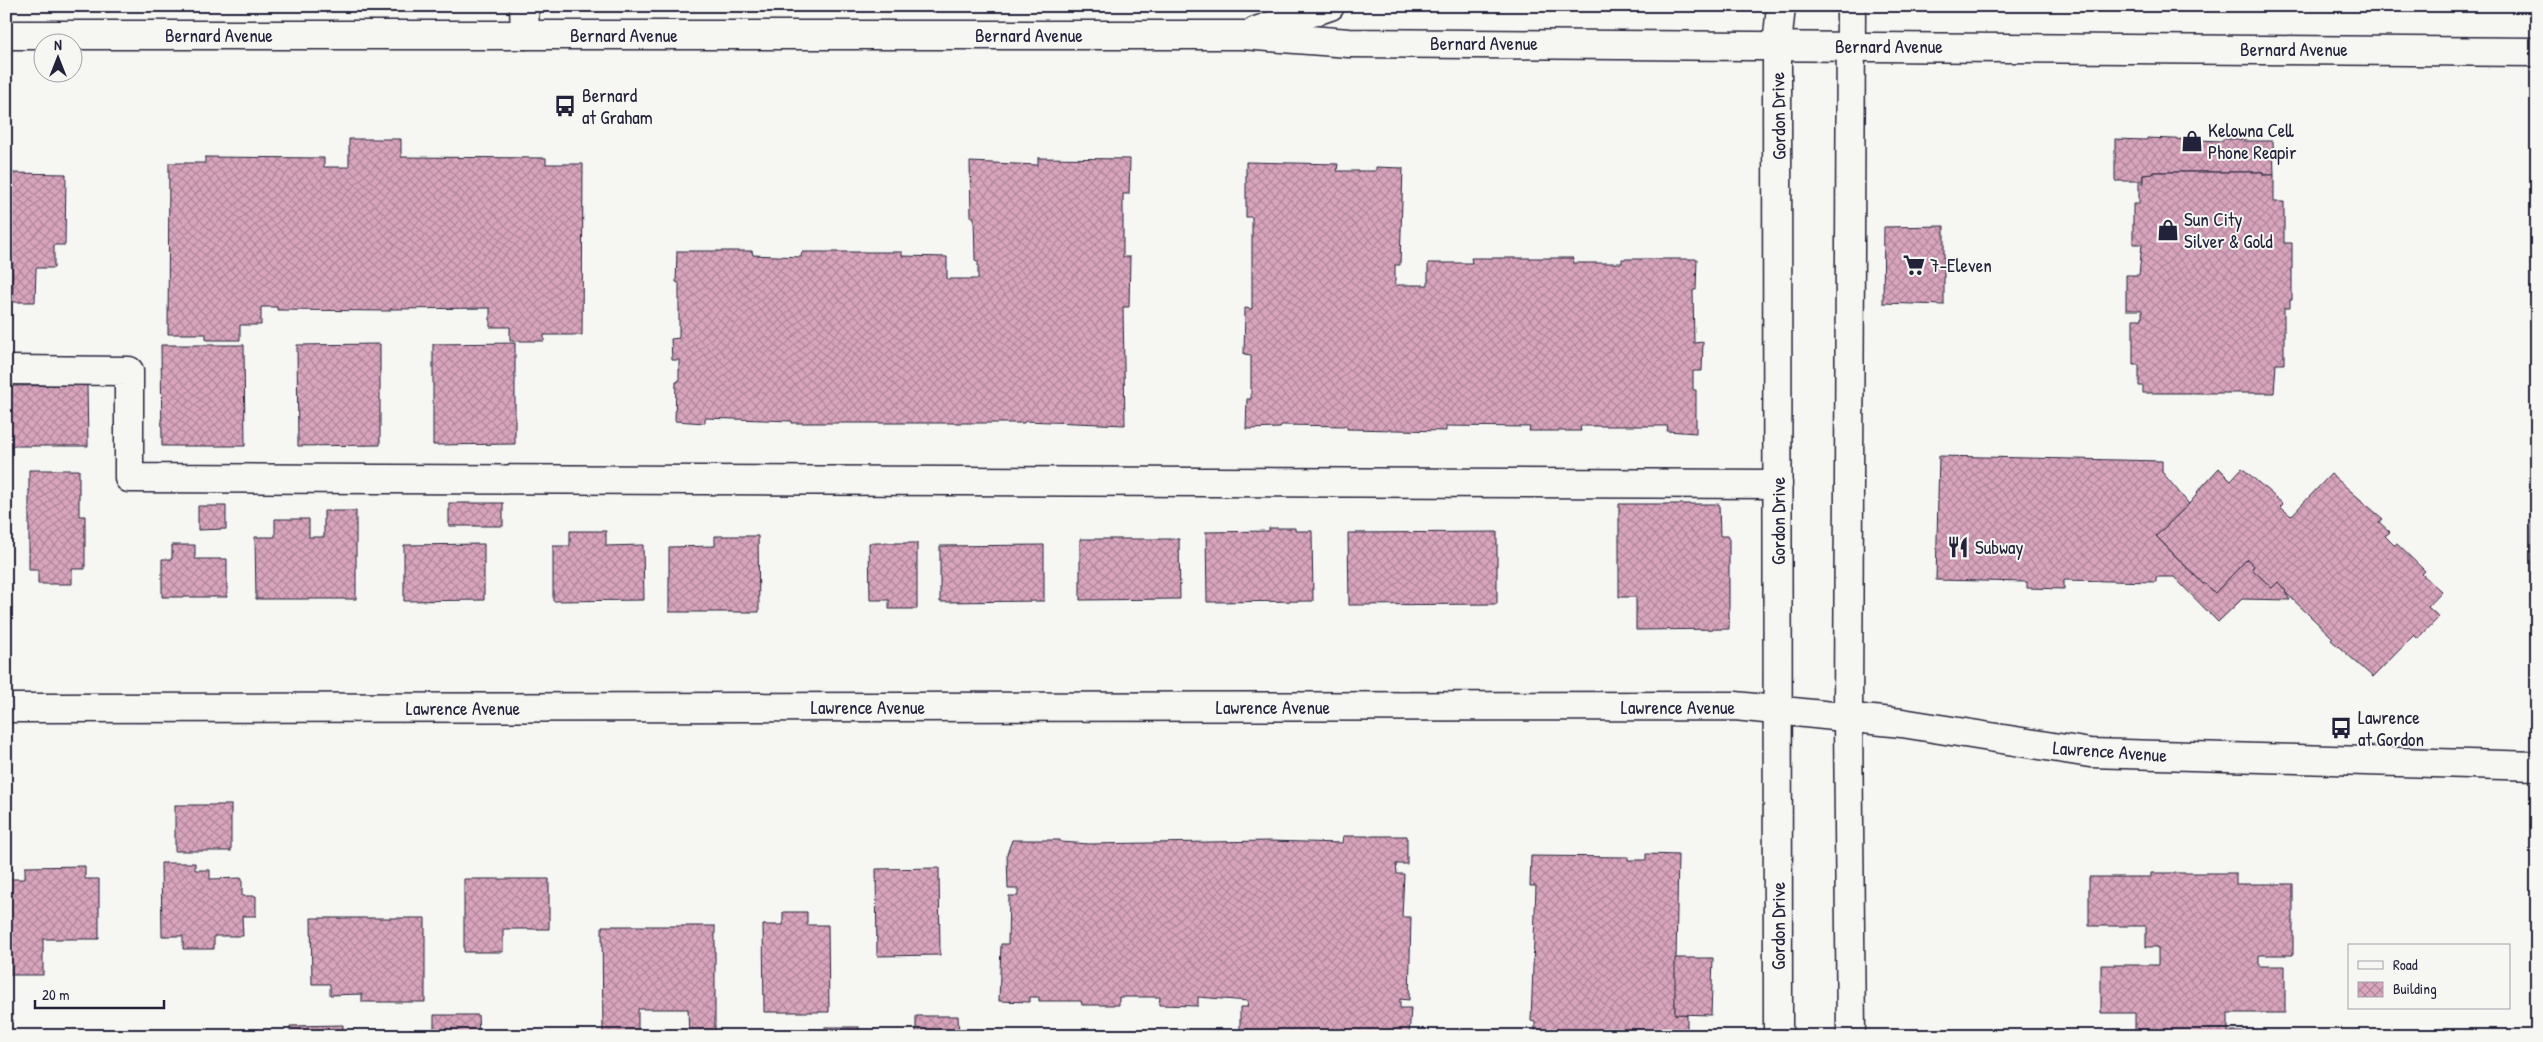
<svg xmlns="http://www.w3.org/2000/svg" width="2543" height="1042" font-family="'Patrick Hand',sans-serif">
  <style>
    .building { fill: url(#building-cross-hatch); stroke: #22223b }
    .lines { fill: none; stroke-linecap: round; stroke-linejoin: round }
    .minor-casing { stroke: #22223b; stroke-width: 31 }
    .major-casing { stroke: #22223b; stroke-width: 31 }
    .minor { stroke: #f6f6f2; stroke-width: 28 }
    .major { stroke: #f6f6f2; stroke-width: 28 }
    .labels { text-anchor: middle; stroke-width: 4; stroke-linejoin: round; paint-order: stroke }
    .street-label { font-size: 19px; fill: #22223b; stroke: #f6f6f2 }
    .poi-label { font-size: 19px; fill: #22223b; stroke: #f6f6f2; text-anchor: start }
  </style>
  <defs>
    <pattern id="building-cross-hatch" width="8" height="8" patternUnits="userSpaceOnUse" patternTransform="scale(1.25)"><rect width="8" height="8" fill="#d9a5bd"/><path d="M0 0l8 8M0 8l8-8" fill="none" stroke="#b0869b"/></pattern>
  </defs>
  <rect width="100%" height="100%" fill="#f6f6f2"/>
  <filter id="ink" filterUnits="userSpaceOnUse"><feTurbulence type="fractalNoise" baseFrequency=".02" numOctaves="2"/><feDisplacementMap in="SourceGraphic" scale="10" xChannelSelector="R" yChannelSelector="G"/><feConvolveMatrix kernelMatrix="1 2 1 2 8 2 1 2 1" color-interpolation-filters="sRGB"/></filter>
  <g filter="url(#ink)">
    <g class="building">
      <path d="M2147,138L2223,141V139H2244V141H2273L2274,175H2263V172H2153V174L2143,175V181H2115V139L2147,140Z"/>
      <path d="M349,139H401V157L546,158V164H583L582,335H544V341H510V327H490V308L390,309V311L277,310V307H261V325H240V340H206V334H168L169,163H205V157L324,158V167H349Z"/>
      <path d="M1038,158L1130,159L1129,194H1123V257H1130L1129,307H1123L1125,425L1025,421L1024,423H792V421L705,418V423L675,421L676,382L679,381V360H672L671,339L679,338V283L676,282L677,251H752L753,255L801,257L802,252H902V256L947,257V279H978V261L975,260L974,217H971L970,162L1038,165Z"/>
      <path d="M1246,162L1338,164L1337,171H1376V167L1403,168L1400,265H1395V285H1428V263H1472L1471,258H1573V263H1622V259H1697L1696,290H1693L1694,343L1703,342L1702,371H1693V390H1696V433L1667,431L1668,426H1580L1581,431H1529L1530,427L1446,426V431L1347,429V426L1281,425L1280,428L1246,429L1247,399H1251V355L1244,354L1245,308L1252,309V217H1246Z"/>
      <path d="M2153,172H2263V175H2274V202H2284V243H2292V300H2290V308H2284V364H2276L2274,393H2143V386H2139V365H2133V319H2142V310H2126V275H2139L2142,244H2133V204H2139V183H2143V175L2153,174Z"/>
      <path d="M11,173L66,174L65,245H54V268H36L35,302H13L12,247H7Z"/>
      <path d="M1944,226V305L1883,303L1884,227Z"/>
      <rect x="2532" y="247" width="5" height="121"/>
      <path d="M515,343V444L433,445V344Z"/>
      <path d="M380,344V445L298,446L297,345Z"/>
      <path d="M161,345H244L245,446H162Z"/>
      <path d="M87,385L88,446H6V386Z"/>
      <path d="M1939,456L2162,461V472L2189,504L2156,536L2203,584L2205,583L2215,593L2247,559L2254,566L2252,569L2272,588L2278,582L2286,591L2285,592L2290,600L2242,599L2218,622L2174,577H2156V582L2064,580V589L2027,588V582L1936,580Z"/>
      <path d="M2219,468L2231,480L2242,468L2283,504L2280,507L2291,516L2331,474L2383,519L2379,522L2390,532L2385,536L2394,545L2397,544L2425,571L2422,574L2442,592L2428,607L2439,617L2418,639L2414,635L2373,677L2331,640L2333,638L2285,592L2286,591L2278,582L2272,588L2252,569L2254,566L2247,559L2215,593L2205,583L2203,584L2156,536L2189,504L2198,493L2197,492Z"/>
      <path d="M29,470H79V516H85V569H72V584H38V570H29Z"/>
      <path d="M2533,478H2537V597H2531Z"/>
      <rect x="449" y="503" width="54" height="23"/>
      <path d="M1619,504H1719L1720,536H1729V629L1636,630V597H1619Z"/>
      <path d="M198,506H226V529L198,530Z"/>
      <path d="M324,511H356V599H256L255,537H275V519H309V537H324Z"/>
      <path d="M1269,528H1295V531H1312L1313,601L1207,602L1206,532L1269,531Z"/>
      <path d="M570,531H606V546L643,545L644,600L553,601V546H570Z"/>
      <path d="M1497,532V604L1349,605L1348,533Z"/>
      <path d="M715,536H758L759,612H669V547L715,546Z"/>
      <path d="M1080,539H1179L1180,599L1080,600Z"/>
      <path d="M869,543H917V609H889V600H870Z"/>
      <path d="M484,544V600L404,601V545Z"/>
      <path d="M172,545H195V559H227V597H162V559H172Z"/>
      <path d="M1044,545V601L940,602V546Z"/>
      <rect x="175" y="805" width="56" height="46"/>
      <path d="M1343,836H1407V864H1396L1397,874H1404L1402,917H1411L1409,1000L1400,999V1008H1411L1409,1036H1240V1007H1247L1248,1001L1198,997V1006L1159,1005L1160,997H1119V1005H1082L1081,1001H1039V997H1030V1002L999,1001L1001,944H1008L1009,896H1018V889H1008L1007,854L1012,840H1060L1061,842L1089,844L1269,841L1342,843Z"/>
      <path d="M1646,854L1678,855L1675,1014H1687V1036H1535V1022L1531,1021L1536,886H1530L1531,856L1628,857V860H1646Z"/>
      <path d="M161,863H195V870H210V879L242,878V896H256V916H242L243,936H214V949H183V936H162Z"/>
      <path d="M85,866V879H99V939H43V975H10L9,879H25V867Z"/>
      <path d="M939,868L940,955L877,956L876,869Z"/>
      <path d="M2151,873H2236V884H2293V955H2259V966H2285V1013H2228V1032H2285V1036H2100V1032H2135V1013H2101V965H2158V947H2146V926H2089V877H2151Z"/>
      <path d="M464,879H549V929H503V952H464Z"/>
      <path d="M783,912H807V925H828L829,1012H764L763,925H783Z"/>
      <path d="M311,918H425V1002H362V994L330,995V984H312Z"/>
      <path d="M602,926H715V1036H689L688,1009H638V1036H603Z"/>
      <path d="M1675,958H1713L1711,1015L1675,1014Z"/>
      <path d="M434,1015H478L479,1036H434Z"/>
      <path d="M916,1016H958L959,1036H916Z"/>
      <path d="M343,1025V1036H290V1026Z"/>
      <rect x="825" y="1027" width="34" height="9"/>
    </g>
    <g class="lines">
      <g class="minor-casing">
        <g id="minor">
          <path d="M524,6L525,35"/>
          <path d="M1256,31L1330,6"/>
          <path d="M6,35H1242L1349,43L2537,52"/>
          <path d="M6,370L129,371V478L1778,484"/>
          <path d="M6,708L1735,706L1902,723L2090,753L2537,766"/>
        </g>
      </g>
      <g class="major-casing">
        <g id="major">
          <path d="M1851,6L1848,719L1851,1036"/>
          <path d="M1778,1036L1777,46L1781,6"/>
        </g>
      </g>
      <use href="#minor" class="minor"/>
      <use href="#major" class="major"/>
    </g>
  </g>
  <defs>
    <g id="bus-bare" transform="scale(1.725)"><path d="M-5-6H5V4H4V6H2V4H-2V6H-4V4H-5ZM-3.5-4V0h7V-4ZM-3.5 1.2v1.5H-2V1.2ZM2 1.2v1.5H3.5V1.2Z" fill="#22223b" stroke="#f6f6f2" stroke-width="2.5" paint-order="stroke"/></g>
    <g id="shop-bare" transform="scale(1.725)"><path d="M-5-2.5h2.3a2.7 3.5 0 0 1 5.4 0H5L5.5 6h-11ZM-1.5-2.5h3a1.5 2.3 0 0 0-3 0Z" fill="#22223b" stroke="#f6f6f2" stroke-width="2.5" paint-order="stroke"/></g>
    <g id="supermarket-bare" transform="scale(1.725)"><path d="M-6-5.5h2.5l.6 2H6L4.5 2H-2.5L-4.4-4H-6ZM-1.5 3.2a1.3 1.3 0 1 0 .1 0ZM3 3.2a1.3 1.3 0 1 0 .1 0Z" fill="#22223b" stroke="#f6f6f2" stroke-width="2.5" paint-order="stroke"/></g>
    <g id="restaurant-bare" transform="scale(1.725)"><path d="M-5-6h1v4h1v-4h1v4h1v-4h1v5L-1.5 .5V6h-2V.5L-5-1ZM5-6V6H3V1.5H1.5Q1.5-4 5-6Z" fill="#22223b" stroke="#f6f6f2" stroke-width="2.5" paint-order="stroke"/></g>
  </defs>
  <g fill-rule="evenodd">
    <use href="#bus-bare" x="565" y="106"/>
    <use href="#shop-bare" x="2192" y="141"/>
    <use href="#shop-bare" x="2168" y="230"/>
    <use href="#supermarket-bare" x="1914" y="265"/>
    <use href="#restaurant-bare" x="1958" y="547"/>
    <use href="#bus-bare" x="2341" y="728"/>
  </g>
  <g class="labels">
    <g class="street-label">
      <text x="219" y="42">Bernard Avenue</text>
      <text x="624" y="42">Bernard Avenue</text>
      <text x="1029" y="42">Bernard Avenue</text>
      <text x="1484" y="50">Bernard Avenue</text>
      <text x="1889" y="53">Bernard Avenue</text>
      <text x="2294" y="56">Bernard Avenue</text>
      <text transform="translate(1778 116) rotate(-91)" y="7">Gordon Drive</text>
      <text transform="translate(1778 521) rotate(-90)" y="7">Gordon Drive</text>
      <text x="868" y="714">Lawrence Avenue</text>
      <text x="1273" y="714">Lawrence Avenue</text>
      <text x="1678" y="714">Lawrence Avenue</text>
      <text x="463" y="715">Lawrence Avenue</text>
      <text transform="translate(2110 751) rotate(4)" y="7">Lawrence Avenue</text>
      <text transform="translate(1778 926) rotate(-90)" y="7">Gordon Drive</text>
    </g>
    <g class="poi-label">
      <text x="582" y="102">Bernard<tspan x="582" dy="22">at Graham</tspan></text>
      <text x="2208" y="137">Kelowna Cell<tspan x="2208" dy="22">Phone Reapir</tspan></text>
      <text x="2184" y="226">Sun City<tspan x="2184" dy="22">Silver &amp; Gold</tspan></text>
      <text x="1930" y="272">7-Eleven</text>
      <text x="1975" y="554">Subway</text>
      <text x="2358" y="724">Lawrence<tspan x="2358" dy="22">at Gordon</tspan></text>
    </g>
  </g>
  <rect width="2543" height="1042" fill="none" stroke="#f6f6f2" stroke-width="25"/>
  <rect x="12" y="12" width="2518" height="1017" fill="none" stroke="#22223b" stroke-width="2" filter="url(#ink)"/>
  <rect x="2348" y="944" width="162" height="65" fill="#f6f6f2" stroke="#a1a1a9"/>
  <rect x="2358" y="961" width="25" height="8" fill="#f6f6f2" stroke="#a1a1a9"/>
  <text x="2393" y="970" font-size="15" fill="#22223b">Road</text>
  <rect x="2358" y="982" width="25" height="15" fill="url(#building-cross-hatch)" stroke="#a1a1a9"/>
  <text x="2393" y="994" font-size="15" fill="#22223b">Building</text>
  <g transform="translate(58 58)"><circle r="24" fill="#f6f6f2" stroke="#a1a1a9"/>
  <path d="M0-4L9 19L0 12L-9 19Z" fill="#22223b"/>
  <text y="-8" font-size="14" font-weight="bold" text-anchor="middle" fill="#22223b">N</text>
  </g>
  <path d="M35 1000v8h129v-8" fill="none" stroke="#22223b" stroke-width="2.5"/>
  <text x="42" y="1000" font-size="15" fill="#22223b" stroke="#f6f6f2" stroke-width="4" paint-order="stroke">20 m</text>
</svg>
